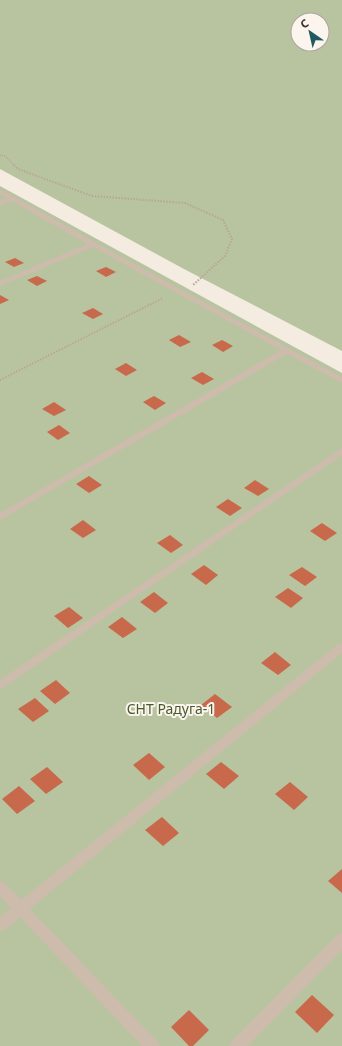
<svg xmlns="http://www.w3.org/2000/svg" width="342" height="1046" font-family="'Noto Sans',sans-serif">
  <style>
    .green { fill: #b8c4a0; fill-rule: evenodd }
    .building { fill: #c8694b }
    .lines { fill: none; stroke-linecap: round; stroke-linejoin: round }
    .path-far1 { stroke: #b9a596; stroke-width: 1.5; stroke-dasharray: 1 1; stroke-linecap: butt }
    .path { stroke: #b9a596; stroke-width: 2; stroke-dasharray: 1.5 1.5; stroke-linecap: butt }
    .minor { fill: #cdbbac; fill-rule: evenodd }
    .labels { text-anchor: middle; stroke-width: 4; stroke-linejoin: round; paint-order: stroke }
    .park-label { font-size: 14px; fill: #4a5a2e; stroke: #fbf5ee }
  </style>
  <rect width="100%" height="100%" fill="#f4ebe1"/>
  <g class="green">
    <path d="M0,0H342V351L184,269L0,169ZM298,20H322V44H298Z"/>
    <path d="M0,186L342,373V1046H0Z"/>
  </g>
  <g class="building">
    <path d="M15,258L24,263L14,267L5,262Z"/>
    <path d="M106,267L116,272L106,277L96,271Z"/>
    <path d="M37,276L47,281L37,286L27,280Z"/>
    <path d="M0,295L9,300L0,304Z"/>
    <path d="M93,308L103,314L93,319L82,313Z"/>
    <path d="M179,335L191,342L180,347L169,340Z"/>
    <path d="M222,340L233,346L223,352L212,345Z"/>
    <path d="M126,363L137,370L126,376L115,369Z"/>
    <path d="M202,372L214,379L203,385L191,378Z"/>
    <path d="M154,396L166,403L155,410L143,402Z"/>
    <path d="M54,402L66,410L54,416L42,409Z"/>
    <path d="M59,425L70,433L58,440L47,432Z"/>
    <path d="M89,476L102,485L89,493L76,484Z"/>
    <path d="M255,480L269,489L258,496L244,488Z"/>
    <path d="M228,499L242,508L230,516L216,507Z"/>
    <path d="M83,520L96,530L83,538L70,529Z"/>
    <path d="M322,523L337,533L325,541L310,531Z"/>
    <path d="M170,535L183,545L171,553L157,543Z"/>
    <path d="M204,565L218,575L206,585L191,574Z"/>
    <path d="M302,567L317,577L305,586L289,575Z"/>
    <path d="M288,588L303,598L291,608L275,597Z"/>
    <path d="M154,592L168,603L155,613L140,602Z"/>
    <path d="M69,607L83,618L68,628L54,616Z"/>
    <path d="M122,617L137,629L123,638L108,627Z"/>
    <path d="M275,652L291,665L278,675L261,663Z"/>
    <path d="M56,680L70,693L55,704L40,691Z"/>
    <path d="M215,694L232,707L217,718L201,705Z"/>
    <path d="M35,698L49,711L33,722L18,709Z"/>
    <path d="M149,753L165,767L149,780L133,765Z"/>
    <path d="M221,762L239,776L224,789L206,774Z"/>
    <path d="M47,767L63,782L46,794L30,779Z"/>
    <path d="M290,782L308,797L294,810L275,794Z"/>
    <path d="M19,786L35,801L17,814L2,799Z"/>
    <path d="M162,817L179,833L163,846L145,830Z"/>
    <path d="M342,869V893L328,881Z"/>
    <path d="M312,995L334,1015L317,1033L295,1012Z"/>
    <path d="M189,1010L209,1030L193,1046H189L171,1027Z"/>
  </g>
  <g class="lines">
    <path class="path-far1" d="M0,155L5,156L15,166"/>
    <g class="path">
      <path d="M14,165L18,169L92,196L185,203L223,220L232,239L225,256L193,285"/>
      <path d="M0,380L163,298"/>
    </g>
    <g class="minor">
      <path d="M0,189L165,281L342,377V383L287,354L0,520V513L281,350L93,247L0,286V281L87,244L12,201L0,206V201L7,198L0,194Z"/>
      <path d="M342,448V455L0,690V680Z"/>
      <path d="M342,643V653L30,909L157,1041L160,1046H142L20,917L5,930L0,931V917L11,908L0,896V881L5,883L21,900L338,644Z"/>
      <path d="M342,933V950L248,1046H229L232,1041L337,935Z"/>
    </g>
  </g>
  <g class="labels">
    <g class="park-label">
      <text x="171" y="714">СНТ Радуга-1</text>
    </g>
  </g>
  <g transform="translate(310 32) rotate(326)"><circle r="19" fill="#fbf5ee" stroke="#aea6a0"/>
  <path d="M0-3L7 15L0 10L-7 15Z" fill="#1f5a5e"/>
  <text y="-6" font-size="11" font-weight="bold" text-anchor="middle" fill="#3b302b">С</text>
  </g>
</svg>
